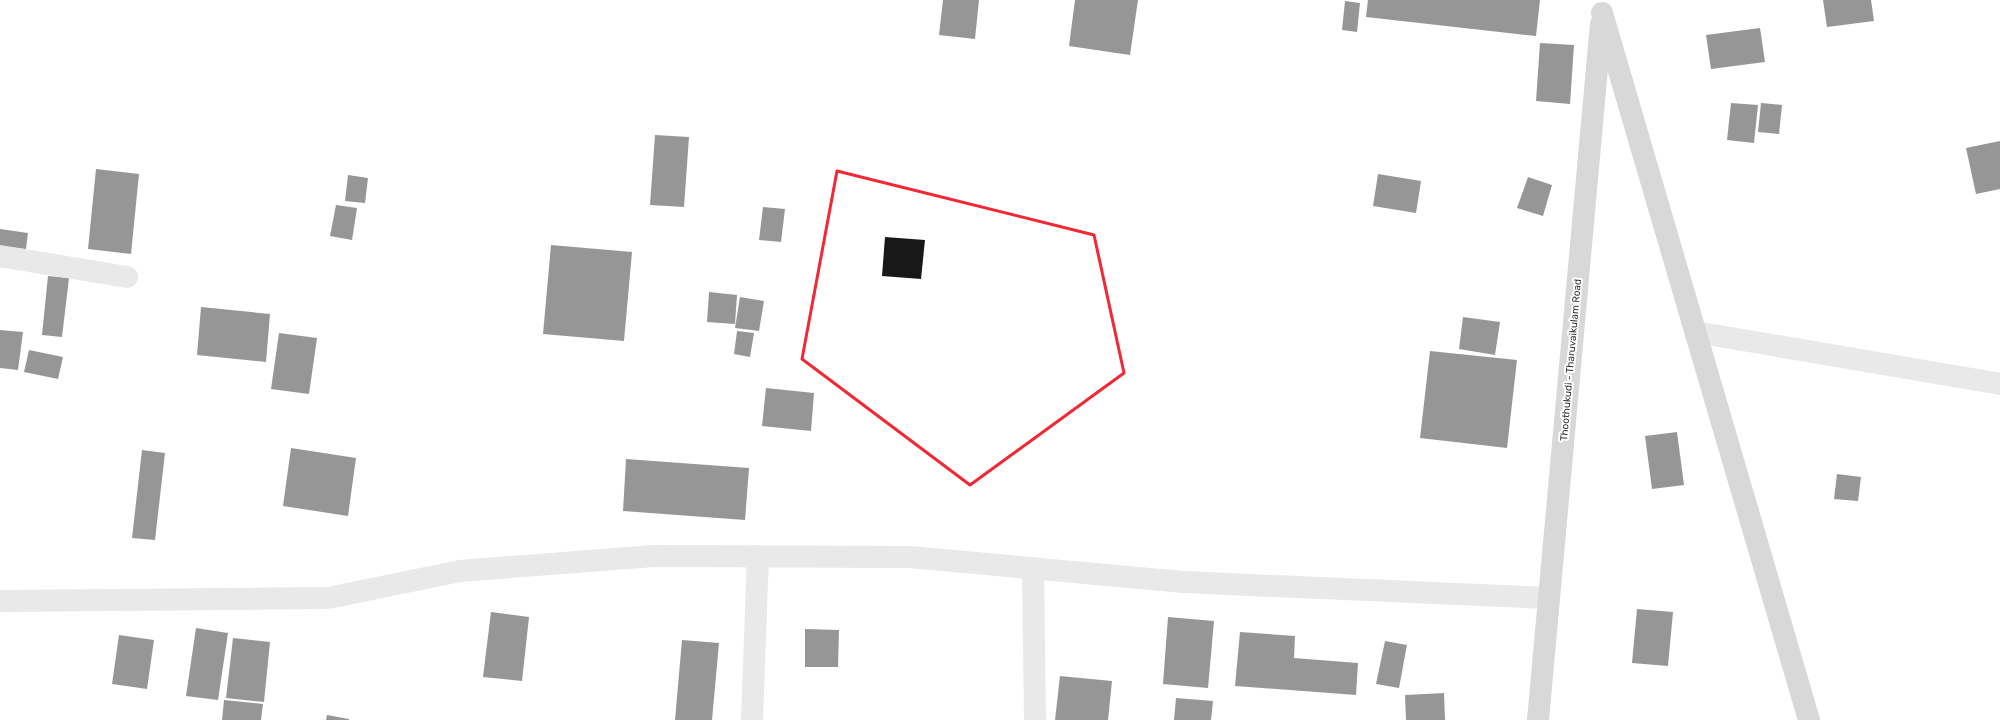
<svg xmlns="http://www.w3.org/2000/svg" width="2000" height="720" font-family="Rubik,sans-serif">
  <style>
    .building { fill: #181818 }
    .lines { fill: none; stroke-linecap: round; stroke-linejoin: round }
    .minor { stroke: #cecece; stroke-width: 22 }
    .major { stroke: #a9a9a9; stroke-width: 22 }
    .marked { fill: none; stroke: #f22834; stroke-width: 3; stroke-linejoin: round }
    .labels { text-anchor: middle; stroke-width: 4; stroke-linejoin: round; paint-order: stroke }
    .street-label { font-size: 10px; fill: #313131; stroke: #fff }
  </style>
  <rect width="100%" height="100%" fill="#fff"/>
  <g class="building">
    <path d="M943,0H979L975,39L939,35Z"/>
    <path d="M1075,0H1138L1130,55L1069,46Z"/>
    <path d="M1368,0H1540L1536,36L1366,17Z"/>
    <path d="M1823,0H1871L1874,21L1827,27Z"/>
    <path d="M1345,1L1360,3L1357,32L1342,30Z"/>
    <path d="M1760,28L1765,62L1711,69L1706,35Z"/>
    <path d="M1540,43L1574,45L1570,104L1536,101Z"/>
    <path d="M1731,103L1758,105L1754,143L1727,140Z"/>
    <path d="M1761,103L1782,105L1779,134L1758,132Z"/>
    <path d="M655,135L689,137L684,207L650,205Z"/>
    <path d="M2000,141V189L1976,194L1966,148Z"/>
    <path d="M96,169L139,174L131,254L88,249Z"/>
    <path d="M1378,174L1421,181L1416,213L1373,206Z"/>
    <path d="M348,175L368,178L365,203L345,201Z"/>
    <path d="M1528,177L1552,185L1543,216L1517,208Z"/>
    <path d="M336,205L357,208L352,240L330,236Z"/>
    <path d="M763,207L785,209L781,242L759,240Z"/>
    <path d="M0,229L28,233L26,249L0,246Z"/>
    <path d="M885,237L925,240L921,279L882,276Z"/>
    <path d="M551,245L632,252L624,341L543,334Z"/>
    <path d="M48,276L69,278L62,337L42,335Z"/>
    <path d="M709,292L737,295L735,324L707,322Z"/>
    <path d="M740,297L764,301L759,331L735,328Z"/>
    <path d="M201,307L270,314L266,362L197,355Z"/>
    <path d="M1463,317L1500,322L1495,355L1459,349Z"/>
    <path d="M0,330L23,332L18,370L0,368Z"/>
    <path d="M737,331L754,333L750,357L734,354Z"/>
    <path d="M279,333L317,338L309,394L271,389Z"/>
    <path d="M29,350L63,357L58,379L24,372Z"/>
    <path d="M1430,351L1517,360L1507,448L1420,438Z"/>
    <path d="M766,388L814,393L811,431L762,426Z"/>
    <path d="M1677,432L1684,485L1652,489L1645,436Z"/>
    <path d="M291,448L356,458L348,516L283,506Z"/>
    <path d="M142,450L165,453L155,540L132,538Z"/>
    <path d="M626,459L749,468L745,520L623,511Z"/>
    <path d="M1837,474L1861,477L1858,501L1834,499Z"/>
    <path d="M1637,609L1673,612L1668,666L1632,663Z"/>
    <path d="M491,612L529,617L522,681L483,677Z"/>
    <path d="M1168,617L1214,621L1208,688L1163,684Z"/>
    <path d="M196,628L228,633L218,700L186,696Z"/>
    <path d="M805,629L839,630L838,667H805Z"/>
    <path d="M1240,632L1295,636L1294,658L1358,663L1356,695L1235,686Z"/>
    <path d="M119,635L154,640L147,689L112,684Z"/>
    <path d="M233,638L270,642L264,702L226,698Z"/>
    <path d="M682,640L719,643L712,720H675Z"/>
    <path d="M1385,641L1407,645L1399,688L1376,684Z"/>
    <path d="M1060,676L1112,681L1108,720H1055Z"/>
    <path d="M1444,693L1445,720H1406L1405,695Z"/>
    <path d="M1176,698L1213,701L1211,720H1174Z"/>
    <path d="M224,700L263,704L261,720H222Z"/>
    <path d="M327,715L349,719V720H326Z"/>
  </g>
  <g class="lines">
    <g class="minor">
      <path d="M0,256L127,277"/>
      <path d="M1696,332L2000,384"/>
      <path d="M1033,568L1035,720"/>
      <path d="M0,601L328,598L460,571L654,556L910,557L1183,582L1549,598"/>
      <path d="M752,720L758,556"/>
    </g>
    <g class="major">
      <path d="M1602,13L1809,720"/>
      <path d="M1538,720L1601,24"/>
    </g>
  </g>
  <path d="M0 0H2000V720H0ZM837,171L1094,235L1124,373L970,485L802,359Z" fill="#fff" fill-opacity=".55" fill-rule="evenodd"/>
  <path class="marked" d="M837,171L1094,235L1124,373L970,485L802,359Z"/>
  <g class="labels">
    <g class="street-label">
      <text transform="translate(1570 360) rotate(-85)" y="4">Thoothukudi - Tharuvaikulam Road</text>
    </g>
  </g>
</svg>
